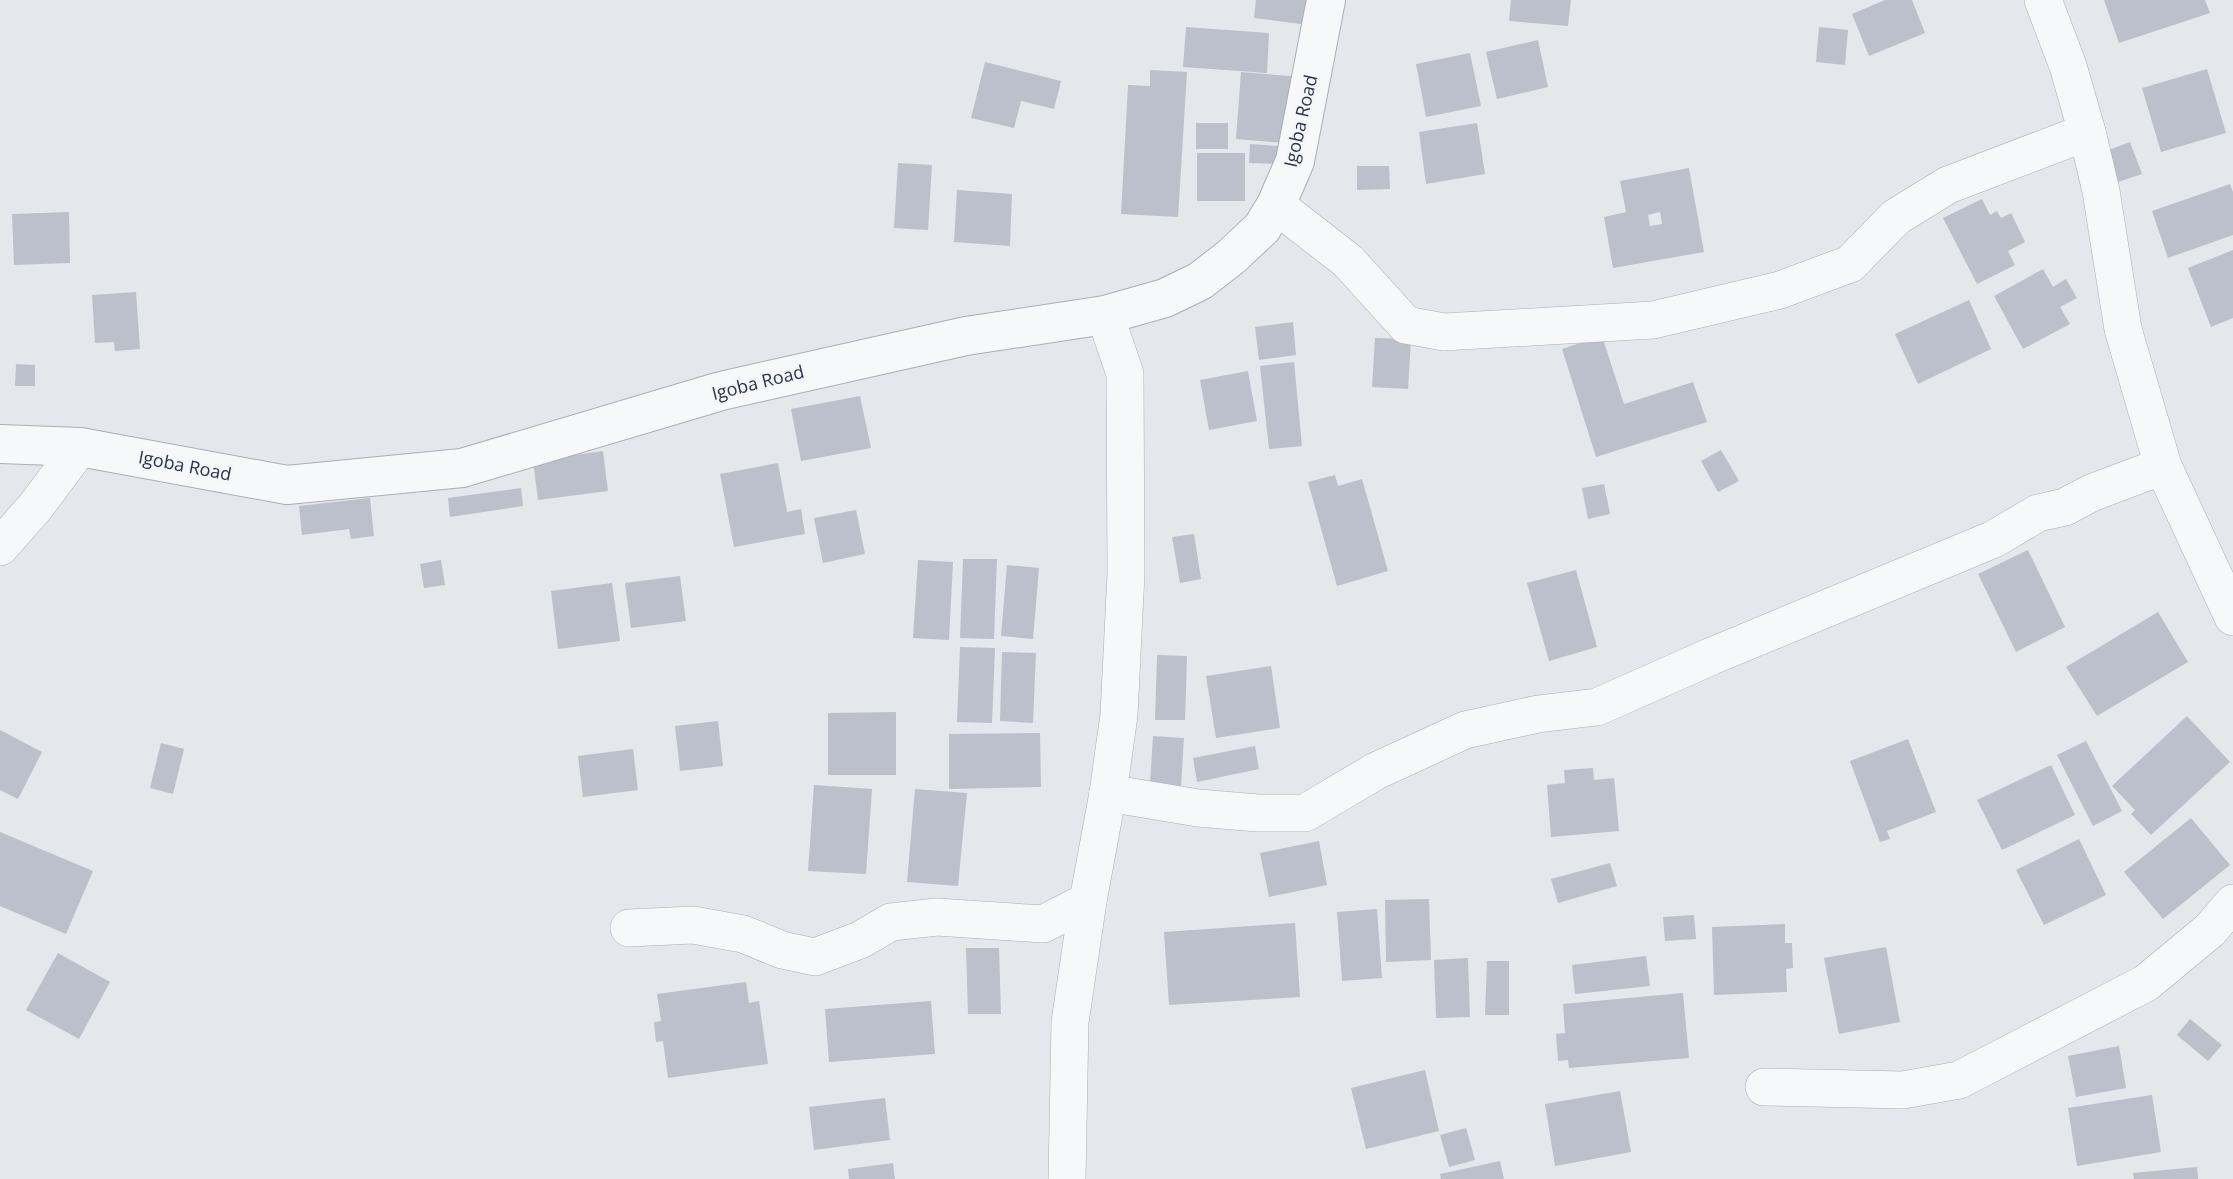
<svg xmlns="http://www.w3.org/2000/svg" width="2233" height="1179" font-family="'Open Sans',sans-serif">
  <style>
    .building { fill: #bbc0ca; fill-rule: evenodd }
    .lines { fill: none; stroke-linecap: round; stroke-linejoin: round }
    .minor-casing { stroke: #a9aeb7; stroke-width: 38 }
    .tertiary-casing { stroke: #a9aeb7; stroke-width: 40 }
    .minor { stroke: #f7f8fa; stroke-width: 37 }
    .tertiary { stroke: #f7f8fa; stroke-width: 38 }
    .labels { text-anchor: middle; stroke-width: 5; stroke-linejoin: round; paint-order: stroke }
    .street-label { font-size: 18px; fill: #2b3445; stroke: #f4f6f9 }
  </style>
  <rect width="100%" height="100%" fill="#e4e7ec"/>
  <g class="building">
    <path d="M1256,0H1311L1308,25L1254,18Z"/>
    <path d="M1511,0H1571L1568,26L1509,21Z"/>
    <path d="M1885,0H1912L1925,33L1869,56L1852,14Z"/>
    <path d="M2104,0H2205L2210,13L2119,43Z"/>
    <path d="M1186,27L1269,33L1267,73L1183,67Z"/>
    <path d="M1819,27L1848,30L1845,65L1816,62Z"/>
    <path d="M1538,40L1548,87L1497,99L1486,52Z"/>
    <path d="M1470,53L1481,106L1426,117L1416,64Z"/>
    <path d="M985,62L1061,81L1054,109L1021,101L1014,128L971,118Z"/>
    <path d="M2207,69L2226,133L2161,152L2142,88Z"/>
    <path d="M1150,70L1187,72L1178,217L1121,214L1128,85L1150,86Z"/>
    <path d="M1241,72L1302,77L1297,144L1236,139Z"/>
    <rect x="1196" y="123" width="32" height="26"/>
    <path d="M1477,123L1485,174L1426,184L1419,132Z"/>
    <path d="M2130,142L2142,174L2118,182L2106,151Z"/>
    <path d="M1250,144L1279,146L1277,164L1249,163Z"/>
    <rect x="1197" y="153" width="48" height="48"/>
    <path d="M898,163L932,165L928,230L894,228Z"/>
    <path d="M1357,166H1389L1390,189L1357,190Z"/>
    <path d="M1689,168L1704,252L1613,268L1604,217L1626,212L1620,181ZM1660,212L1662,224L1650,226L1648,215Z"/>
    <path d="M2230,184L2233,192V235L2168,258L2152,211Z"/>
    <path d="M957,190L1012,194L1010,246L954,242Z"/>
    <path d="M1982,199L1990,215L1997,211L2001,218L2011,213L2025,242L2008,251L2015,265L1977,284L1943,218Z"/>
    <path d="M69,212L70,263L14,265L12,214Z"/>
    <path d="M2233,250V318L2211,327L2188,268Z"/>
    <path d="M2043,269L2053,287L2066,279L2077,298L2060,307L2070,324L2023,349L1994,296Z"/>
    <path d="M136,292L140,349L115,351L114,342L95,343L92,295Z"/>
    <path d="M1969,300L1991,349L1918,384L1895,334Z"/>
    <path d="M1293,322L1296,355L1259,360L1255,327Z"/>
    <path d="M1602,336L1624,404L1693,382L1707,422L1596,457L1562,349Z"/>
    <path d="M1375,338L1411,339L1408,389L1372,387Z"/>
    <path d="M1294,362L1302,446L1269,449L1260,366Z"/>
    <path d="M16,364L35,365V386H15Z"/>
    <path d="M1248,371L1257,421L1209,430L1200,380Z"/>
    <path d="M860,396L871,448L801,461L791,409Z"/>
    <path d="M1721,450L1739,481L1718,492L1701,461Z"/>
    <path d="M603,451L608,491L538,500L533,461Z"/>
    <path d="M778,463L787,512L801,509L805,534L734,547L720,474Z"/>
    <path d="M1335,475L1338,486L1362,479L1388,571L1337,586L1308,482Z"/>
    <path d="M1604,484L1610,514L1588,519L1582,488Z"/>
    <path d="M521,488L523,506L450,517L448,498Z"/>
    <path d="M370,498L374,536L351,539L349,529L302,535L299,506Z"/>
    <path d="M856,510L865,554L823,563L814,518Z"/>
    <path d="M1194,534L1201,579L1180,583L1172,537Z"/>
    <path d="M2028,550L2065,627L2016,652L1978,574Z"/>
    <path d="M963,559H997L994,639L960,638Z"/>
    <path d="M441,560L445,585L424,588L420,564Z"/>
    <path d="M918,560L953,562L949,640L913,638Z"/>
    <path d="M1007,565L1039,568L1033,639L1001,636Z"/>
    <path d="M1576,570L1597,647L1549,661L1527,583Z"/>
    <path d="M680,576L686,621L631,628L625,583Z"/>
    <path d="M612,583L620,641L558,649L551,591Z"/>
    <path d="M2158,612L2188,662L2097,716L2066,667Z"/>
    <path d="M960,647L995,648L992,723L957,722Z"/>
    <path d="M1002,652L1036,653L1033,723L1000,721Z"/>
    <path d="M1157,655L1187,656L1185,720H1155Z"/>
    <path d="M1271,666L1280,728L1216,738L1206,676Z"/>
    <path d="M896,712V775H828V713Z"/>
    <path d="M2187,716L2230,762L2151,835L2131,814L2135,810L2112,786Z"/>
    <path d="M718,721L723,766L680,771L675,726Z"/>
    <path d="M0,730L42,752L18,799L0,790Z"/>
    <path d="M1040,733L1041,787L949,789V734Z"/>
    <path d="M1153,736L1184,738L1181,786L1150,784Z"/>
    <path d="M1908,739L1936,812L1887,831L1890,839L1880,842L1850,761Z"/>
    <path d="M2086,741L2122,811L2093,826L2057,755Z"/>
    <path d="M161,743L184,749L173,794L150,788Z"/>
    <path d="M1255,746L1259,769L1197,782L1193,758Z"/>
    <path d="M633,749L638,790L583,797L578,756Z"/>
    <path d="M2051,765L2075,815L2002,850L1977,800Z"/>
    <path d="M1593,768L1594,780L1614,778L1619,831L1551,837L1547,785L1565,783L1564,770Z"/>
    <path d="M814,785L872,789L866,874L808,871Z"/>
    <path d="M915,789L967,793L958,886L907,882Z"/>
    <path d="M2191,818L2230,865L2163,919L2124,872Z"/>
    <path d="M0,832L93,871L66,934L0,906Z"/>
    <path d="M2079,839L2106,895L2044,925L2016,870Z"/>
    <path d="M1319,841L1327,885L1269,897L1260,853Z"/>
    <path d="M1610,863L1617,886L1558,903L1551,879Z"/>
    <path d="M1429,899L1431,960L1386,962L1385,900Z"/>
    <path d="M1377,909L1382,978L1342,981L1337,912Z"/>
    <path d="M1694,915L1696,939L1665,941L1663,917Z"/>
    <path d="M1295,923L1300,997L1169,1005L1164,932Z"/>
    <path d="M1785,924V943H1792L1793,968L1786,969L1787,992L1714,995L1712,927Z"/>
    <path d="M1886,947L1900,1022L1839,1034L1824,958Z"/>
    <path d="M966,948H999L1001,1014H968Z"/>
    <path d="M58,953L110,982L79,1039L26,1010Z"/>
    <path d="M1646,956L1650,986L1575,994L1572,965Z"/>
    <path d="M1468,958L1470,1017L1436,1018L1434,960Z"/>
    <path d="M1487,961H1509V1015H1485Z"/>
    <path d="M746,982L749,1003L759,1001L768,1064L668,1078L663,1041L656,1042L654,1022L661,1021L657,994Z"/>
    <path d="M1683,993L1689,1058L1569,1068L1568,1060L1558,1061L1556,1034L1565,1033L1563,1004Z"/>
    <path d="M931,1001L935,1054L829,1062L825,1009Z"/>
    <path d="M2190,1019L2222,1045L2208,1061L2177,1035Z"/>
    <path d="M2119,1046L2126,1088L2076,1097L2068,1056Z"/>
    <path d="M1425,1070L1439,1131L1366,1149L1351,1088Z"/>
    <path d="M1620,1091L1631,1152L1555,1166L1545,1104Z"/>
    <path d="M2152,1095L2161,1152L2077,1166L2068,1108Z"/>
    <path d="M885,1098L890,1140L814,1150L809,1107Z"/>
    <path d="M1466,1128L1475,1160L1449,1167L1440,1135Z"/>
    <path d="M1500,1161L1504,1179H1441L1440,1174Z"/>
    <path d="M893,1163L895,1179H849L848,1169Z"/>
    <path d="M2197,1167L2198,1179H2134L2133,1173Z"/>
  </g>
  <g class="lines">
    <g class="minor-casing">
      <g id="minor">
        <path d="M2043,0L2068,66L2087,132L2101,191L2123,329L2163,466L2233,617"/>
        <path d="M1276,205L1348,261L1406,325L1444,332L1653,320L1780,290L1850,264L1896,217L1948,185L2087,132"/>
        <path d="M0,547L36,506L80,447"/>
        <path d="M1108,793L1198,808L1258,813H1305L1376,771L1465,730L1538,714L1597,707L1712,656L1994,539L2038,513L2065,507L2091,493L2163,466"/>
        <path d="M629,928L693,925L743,934L782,950L815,957L860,940L891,922L937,917L1043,924L1088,901"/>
        <path d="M1764,1087L1903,1090L1959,1080L2146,983L2210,930L2233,903"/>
        <path d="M1067,1179L1070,1022L1088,901L1108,793L1119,715L1126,573L1125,374L1105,315"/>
      </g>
    </g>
    <g class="tertiary-casing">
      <path id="tertiary" d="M0,444L80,447L287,485L462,468L721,391L966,336L1105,315L1165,298L1200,281L1231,257L1262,228L1276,205L1295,161L1326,0"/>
    </g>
    <use href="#minor" class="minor"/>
    <use href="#tertiary" class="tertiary"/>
  </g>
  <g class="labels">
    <g class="street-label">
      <text transform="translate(1301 121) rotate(-77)" y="6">Igoba Road</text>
      <text transform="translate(758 383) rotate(-14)" y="6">Igoba Road</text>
      <text transform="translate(185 466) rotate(11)" y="6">Igoba Road</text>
    </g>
  </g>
</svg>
